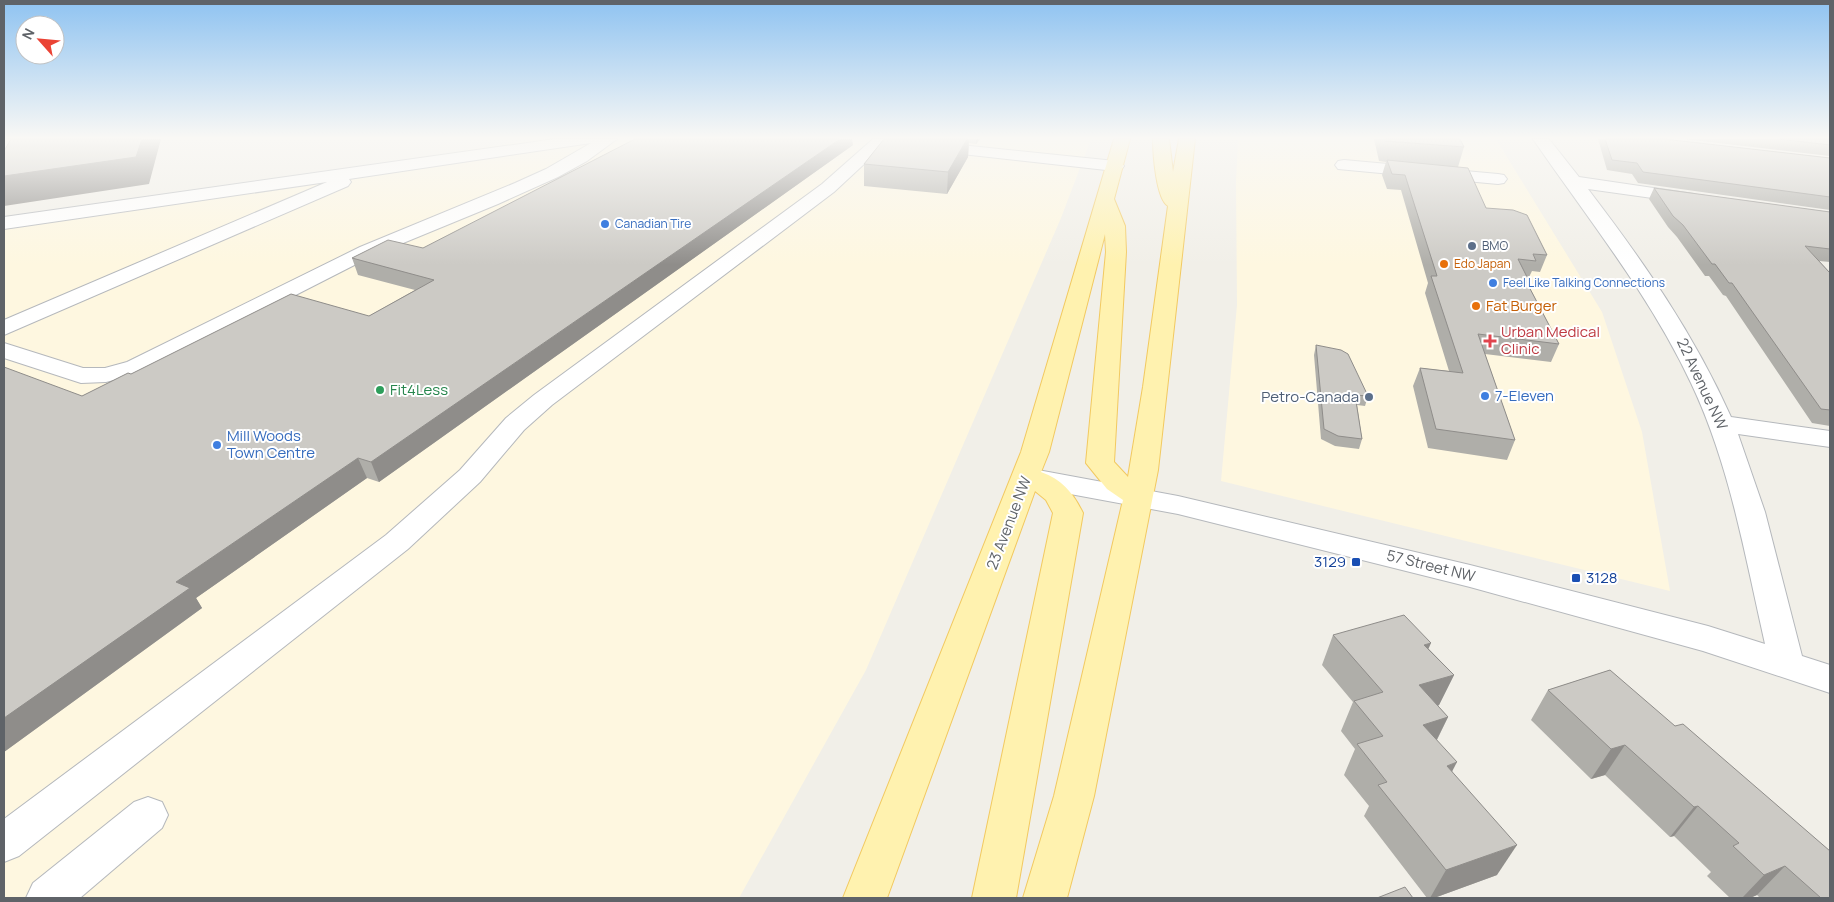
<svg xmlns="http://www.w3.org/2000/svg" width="1834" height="902" font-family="Manrope,sans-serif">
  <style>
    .commercial { fill: #fef7e0 }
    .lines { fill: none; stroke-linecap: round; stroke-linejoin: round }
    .minor-casing { stroke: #b5b8bc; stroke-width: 2 }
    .major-casing { stroke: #f2c960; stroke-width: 2 }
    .minor { fill: #fff; fill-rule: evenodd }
    .major { fill: #fff2af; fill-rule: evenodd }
    .wall { fill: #afaea9 }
    .shaded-wall { fill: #8f8d8a }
    .building { fill: #cccac5; stroke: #8f8d8a }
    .shop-dot { fill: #3f7fe0; stroke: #fff; stroke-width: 2 }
    .service-dot { fill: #5c6f8a; stroke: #fff; stroke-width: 2 }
    .food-dot { fill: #e8710a; stroke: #fff; stroke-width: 2 }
    .health-dot { fill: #e0444e; stroke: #fff; stroke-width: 2 }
    .leisure-dot { fill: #2e9e5b; stroke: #fff; stroke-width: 2 }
    .transit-dot { fill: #1a4fb4; stroke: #fff; stroke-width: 2 }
    .labels { text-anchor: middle; stroke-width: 4; stroke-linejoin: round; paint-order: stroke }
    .far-shop-label { font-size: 12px; fill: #366cbe; stroke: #fff; text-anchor: start }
    .far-service-label { font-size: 12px; fill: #4e5e75; stroke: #fff; text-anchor: start }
    .far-food-label { font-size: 12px; fill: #c56008; stroke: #fff; text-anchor: start }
    .food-label { font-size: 15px; fill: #c56008; stroke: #fff; text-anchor: start }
    .health-label { font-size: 15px; fill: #be3a42; stroke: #fff; text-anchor: start }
    .street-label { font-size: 15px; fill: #5f6368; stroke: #fff }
    .leisure-label { font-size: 15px; fill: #27864d; stroke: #fff; text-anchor: start }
    .shop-label { font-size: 15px; fill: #366cbe; stroke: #fff; text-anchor: start }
    .service-label { font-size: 15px; fill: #4e5e75; stroke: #fff; text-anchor: end }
    .transit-label { font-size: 15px; fill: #164399; stroke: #fff; text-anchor: end }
  </style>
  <rect width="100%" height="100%" fill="#f1efe8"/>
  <g class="commercial">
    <path d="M537,139H1091L1061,218L866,670L739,898H4V219L303,176Z"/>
    <path d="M1238,139H1496L1602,312L1642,432L1670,591L1221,481L1237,305L1236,181Z"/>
  </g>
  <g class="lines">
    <g class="minor-casing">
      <g id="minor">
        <path d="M4,139H19L10,150L4,152Z"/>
        <path d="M555,139H617L587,161L558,177L498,204L374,255L145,372L106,382L81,383L4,358V343L83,368H105L127,362L360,247L515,183L546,169L591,143L349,179L351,182L348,186L4,335V320L327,182L4,229V217Z"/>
        <path d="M873,139H891L834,192L552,405L524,430L480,482L408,549L19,856L4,862V819L386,535L460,470L506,418L534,395L822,184Z"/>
        <path d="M1533,139H1549L1579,177L1694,194L1697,198L1694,202L1688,203L1588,189C1643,261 1694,334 1731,417L1830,431V447L1738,434L1765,512L1802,656L1830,665V693L1703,651L1470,587L1178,514L1027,486L1017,483L1013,477L1017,471L1027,468L1178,496L1470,565L1708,626L1765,644C1745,556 1730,465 1691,383C1649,294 1588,219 1533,139Z"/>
        <path d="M932,142L1115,161L1121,162L1124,166L1121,170L1115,171L926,150L924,147L926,144Z"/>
        <path d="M1344,160L1498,174L1504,175L1507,179L1504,183L1498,184L1338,169L1335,165L1338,161Z"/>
        <path d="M148,797L162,802L168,815L162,828L80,898H26L33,883L134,802Z"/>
      </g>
    </g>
    <g class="major-casing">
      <path id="major" d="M1114,139H1130L1114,199L1125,226L1126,252L1114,462L1128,477L1143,387L1168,206C1156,199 1153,153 1153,139H1169L1173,172L1179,139H1195L1158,470L1094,796L1067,898H1023L1054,796L1123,500L1107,489L1086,463L1106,252L1105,234L1049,452L1041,472C1063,480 1073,493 1083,513L1016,898H972L1053,513L1046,500L1035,491L887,898H843L1021,452Z"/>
    </g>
    <use href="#minor" class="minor"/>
    <use href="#major" class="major"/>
  </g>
  <g class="wall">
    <path d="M884,139H980L976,144L969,143L968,157L947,194L864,186V164Z"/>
    <path d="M1374,139H1460L1464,147L1458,167L1486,208L1547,255L1540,272L1532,271L1529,277H1527L1529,281L1528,285L1559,344L1551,362L1485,354L1515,440L1507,460L1428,448L1413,386L1420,368L1449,371L1425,293L1428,283L1401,190L1387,189L1382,175L1386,162L1379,161Z"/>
    <path d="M1598,139H1664L1830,158V210L1638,183L1632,174L1607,170Z"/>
    <path d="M1685,139H1830V156Z"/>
    <path d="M853,145L379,482L367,478L196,598L202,608L4,752L82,396L131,374L369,316L415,290L358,275L352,258L423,248Z"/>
    <path d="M1654,188L1830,212V262L1819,261L1830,273V426L1812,423L1726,296L1723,295L1709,276H1705L1677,237L1668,227L1649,199Z"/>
    <path d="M1316,345L1368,396L1365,406L1357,405L1362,439L1359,449L1335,446L1321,439L1314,355Z"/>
    <path d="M1333,635L1429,649L1454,675L1439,705L1438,706L1448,717L1437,740L1452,771L1497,875L1434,898H1427L1364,816L1369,806L1344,775L1355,749L1341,731L1353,702L1322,665Z"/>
    <path d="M1610,670L1830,898H1760L1757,895L1750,898H1730L1707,876L1711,872L1674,836L1670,837L1605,775L1591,779L1531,720L1548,690Z"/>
  </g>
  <g class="shaded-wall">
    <path d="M142,139H161L149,184L4,206V176Z"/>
    <path d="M840,139H852L853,145L379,482L371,462Z"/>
    <path d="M967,139H969L968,157L947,194L948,172Z"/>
    <path d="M976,139H980L976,144Z"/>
    <path d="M358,458L367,478L196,598L202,608L4,752V718L176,582Z"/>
    <path d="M1431,643L1418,673L1424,645Z"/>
    <path d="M1454,675L1439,705L1405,715L1419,685Z"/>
    <path d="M1448,717L1433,747L1423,725Z"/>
    <path d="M1625,745L1605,775L1591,779L1611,749Z"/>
    <path d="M1457,762L1441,793L1447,766Z"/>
    <path d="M1698,806L1674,836L1670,837L1694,807Z"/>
    <path d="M1517,845L1497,875L1434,898H1430L1446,870Z"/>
    <path d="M1785,866L1757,895L1750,898H1742L1764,875Z"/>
  </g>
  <g class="building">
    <path d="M11,139H142L136,157L4,176V151Z"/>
    <path d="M635,139H840L371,462L358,458L176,582L190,588L4,718V367L82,396L128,373L131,374L291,294L369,316L434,280L352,258L388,240L423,248Z"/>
    <path d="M884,139H967L948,172L864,164Z"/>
    <path d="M1385,139H1460L1464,147L1385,141Z"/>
    <path d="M1605,139H1664L1830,158V197L1643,172L1637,163L1612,160Z"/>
    <path d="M1779,139H1830V145Z"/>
    <path d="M1387,160L1468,168L1486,208L1513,210L1527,215L1547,255L1533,254L1536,261L1518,259L1529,281H1526L1559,344L1478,334L1515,440L1436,429L1420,368L1463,373L1431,276H1437L1405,175L1392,174Z"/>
    <path d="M1654,188L1830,212V249L1805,246L1830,273V410L1821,409L1732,283H1729L1715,264H1712L1683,225L1673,216Z"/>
    <path d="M1316,345L1341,350L1348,354L1368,396L1355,395L1362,439L1338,436L1324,429Z"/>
    <path d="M1404,615L1431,643L1424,645L1454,675L1419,685L1448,717L1423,725L1457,762L1447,766L1517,845L1446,870L1378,785L1387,782L1357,744L1383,736L1354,701L1383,692L1333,635Z"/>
    <path d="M1610,670L1675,726L1683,724L1830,851V898H1821L1785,866L1764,875L1733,846L1739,843L1698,806L1694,807L1625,745L1611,749L1548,690Z"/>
    <path d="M1405,887L1413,898H1377Z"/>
  </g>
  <linearGradient id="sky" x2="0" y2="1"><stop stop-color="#8fc3f1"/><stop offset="0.52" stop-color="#f9f8f5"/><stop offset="1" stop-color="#f9f8f5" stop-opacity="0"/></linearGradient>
  <rect width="1834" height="265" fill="url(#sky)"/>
  <g class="shop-dot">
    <circle cx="605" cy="224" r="5"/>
    <circle cx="1493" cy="283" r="5"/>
    <circle cx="1485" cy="396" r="5"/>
    <circle cx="217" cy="445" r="5"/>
  </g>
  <g class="service-dot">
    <circle cx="1472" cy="246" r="5"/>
    <circle cx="1369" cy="397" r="5"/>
  </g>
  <g class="food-dot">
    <circle cx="1444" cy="264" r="5"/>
    <circle cx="1476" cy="306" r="5"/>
  </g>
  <path class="health-dot" d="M1487.5 333.5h5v5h5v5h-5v5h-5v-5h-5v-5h5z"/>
  <circle class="leisure-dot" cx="380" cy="390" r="5"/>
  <g class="transit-dot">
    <rect x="1351" y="557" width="10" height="10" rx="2.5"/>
    <rect x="1571" y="573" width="10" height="10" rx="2.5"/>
  </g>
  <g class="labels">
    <g class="far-shop-label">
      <text x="615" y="228">Canadian Tire</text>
      <text x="1503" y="287">Feel Like Talking Connections</text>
    </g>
    <g class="far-service-label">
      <text x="1482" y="250">BMO</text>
    </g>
    <g class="far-food-label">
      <text x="1454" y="268">Edo Japan</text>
    </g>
    <g class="food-label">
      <text x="1486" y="311">Fat Burger</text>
    </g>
    <g class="health-label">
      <text x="1501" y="337">Urban Medical<tspan x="1501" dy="17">Clinic</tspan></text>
    </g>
    <g class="street-label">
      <text transform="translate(1702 384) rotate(65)" y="5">22 Avenue NW</text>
      <text transform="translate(1009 523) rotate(-69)" y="5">23 Avenue NW</text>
      <text transform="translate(1431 566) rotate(14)" y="5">57 Street NW</text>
    </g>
    <g class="leisure-label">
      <text x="390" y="395">Fit4Less</text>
    </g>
    <g class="shop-label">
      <text x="1495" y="401">7-Eleven</text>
      <text x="227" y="441">Mill Woods<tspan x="227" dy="17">Town Centre</tspan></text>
    </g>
    <g class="service-label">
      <text x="1359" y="402">Petro-Canada</text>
    </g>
    <g class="transit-label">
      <text x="1346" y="567">3129</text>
      <text x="1586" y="583" text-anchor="start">3128</text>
    </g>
  </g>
  <rect width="1834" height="902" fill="none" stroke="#5f6368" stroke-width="10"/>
  <g transform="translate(40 40) rotate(297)"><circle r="24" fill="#ffffff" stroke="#bfc1c3"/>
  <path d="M0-4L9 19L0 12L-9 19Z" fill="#ea4335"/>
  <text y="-8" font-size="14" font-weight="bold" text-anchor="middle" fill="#5f6368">N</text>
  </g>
</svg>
